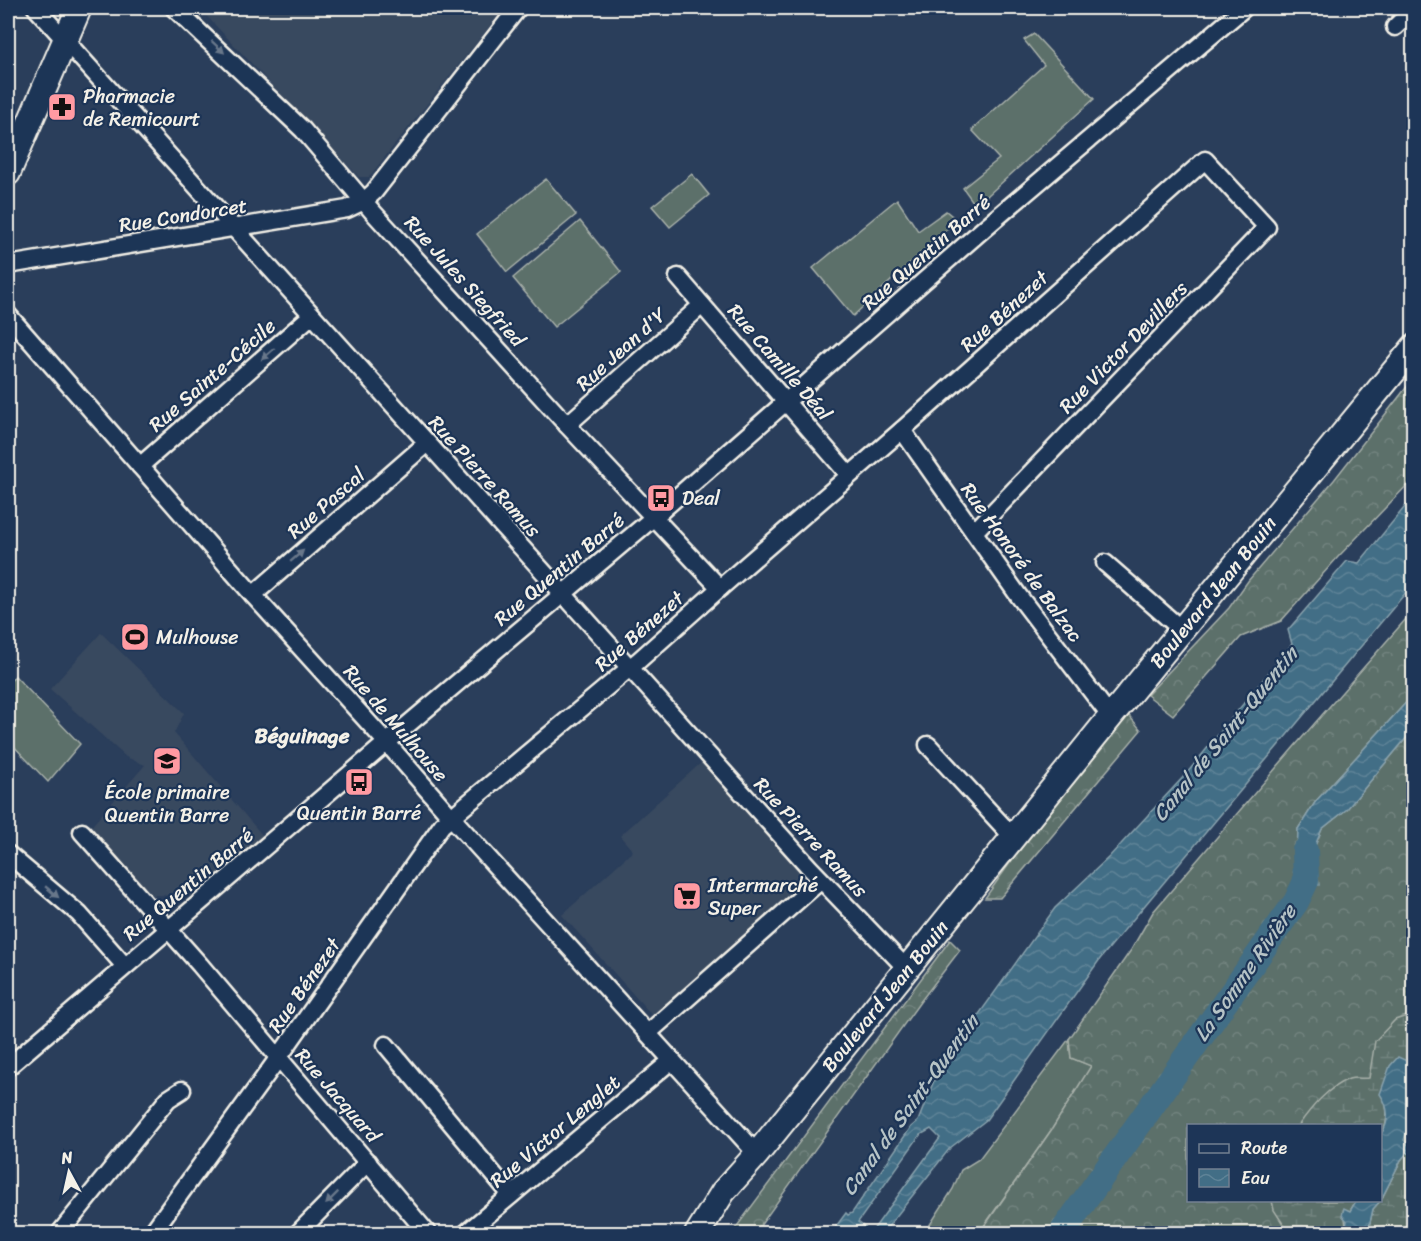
<svg xmlns="http://www.w3.org/2000/svg" width="1421" height="1241" font-family="Sriracha,sans-serif">
  <style>
    .built { fill: #39495f }
    .grass { fill: #5b6f6a; stroke: #a8b0a9; stroke-width: 1.5 }
    .forest { fill: url(#forest-crowns); stroke: #a8b0a9; stroke-width: 1.5; fill-rule: evenodd }
    .wetland { fill: url(#wetland-marsh); stroke: #a8b0a9; stroke-width: 1.5 }
    .water { fill: url(#water-waves); stroke: #89a2ad; stroke-width: 1.5; fill-rule: evenodd }
    .lines { fill: none; stroke-linecap: round; stroke-linejoin: round }
    .river { stroke: #426e86; stroke-width: 26 }
    .street-casing { stroke: #f4f1e8; stroke-width: 21 }
    .secondary-casing { stroke: #f4f1e8; stroke-width: 28 }
    .street { stroke: #1d3557; stroke-width: 16 }
    .secondary { stroke: #1d3557; stroke-width: 24 }
    .oneway { fill: #68778a }
    .labels { text-anchor: middle; stroke-width: 4.5; stroke-linejoin: round; paint-order: stroke }
    .poi-label { font-size: 20px; fill: #f4f1e8; stroke: #1d3557; text-anchor: start }
    .street-label { font-size: 20px; fill: #f4f1e8; stroke: #1d3557 }
    .water-label { font-size: 21px; font-style: italic; fill: #b6c3c6; stroke: #1d3557 }
    .neighbourhood-label { font-size: 21px; font-weight: bold; fill: #f4f1e8; stroke: #1d3557 }
  </style>
  <defs>
    <pattern id="forest-crowns" width="20" height="18" patternUnits="userSpaceOnUse" patternTransform="scale(1.5)"><rect width="20" height="18" fill="#5b6f6a"/><path d="M2 6a3 3 0 1 1 6 0M12 15a3 3 0 1 1 6 0" fill="none" stroke="#73847f"/></pattern>
    <pattern id="wetland-marsh" width="20" height="14" patternUnits="userSpaceOnUse" patternTransform="scale(1.5)"><rect width="20" height="14" fill="#5b6f6a"/><path d="M1 5h8M5 5V1M11 12h8M15 12V8" fill="none" stroke="#73847f"/></pattern>
    <pattern id="water-waves" width="16" height="10" patternUnits="userSpaceOnUse" patternTransform="scale(1.5)"><rect width="16" height="10" fill="#426e86"/><path d="M0 5q4-4 8 0t8 0" fill="none" stroke="#5e8397"/></pattern>
  </defs>
  <rect width="100%" height="100%" fill="#2a3e5b"/>
  <filter id="ink" filterUnits="userSpaceOnUse"><feTurbulence type="fractalNoise" baseFrequency=".0167" numOctaves="2"/><feDisplacementMap in="SourceGraphic" scale="12" xChannelSelector="R" yChannelSelector="G"/><feConvolveMatrix kernelMatrix="1 2 1 2 8 2 1 2 1" color-interpolation-filters="sRGB"/></filter>
  <g filter="url(#ink)">
    <g class="built">
      <path d="M199,8H504L369,177H359Z"/>
      <path d="M101,633L184,713L174,733L263,836L193,896L153,895L89,829L145,765L126,757L50,689Z"/>
      <path d="M702,762L804,875V881L656,1014H651L562,915L633,851L620,836Z"/>
    </g>
    <g class="grass">
      <path d="M1034,34L1094,99L976,206L963,188L999,159L972,130L1044,65L1024,40Z"/>
      <path d="M692,174L709,195L670,227L652,206Z"/>
      <path d="M546,179L576,215L507,272L477,234Z"/>
      <path d="M897,199L918,231L946,211L957,220L853,316L813,268Z"/>
      <path d="M580,221L621,272L554,327L513,278Z"/>
      <path d="M15,676L80,744L48,782L8,740V684Z"/>
      <path d="M1069,1039L1071,1058L1092,1066L1052,1129L979,1233L924,1234L953,1189L961,1170L979,1159Z"/>
    </g>
    <g class="forest">
      <path d="M1413,379V479L1338,557L1281,621L1241,637L1173,715L1147,695L1229,608L1248,581L1334,480Z"/>
      <path d="M1413,611V695L1316,801L1298,829L1296,884H1310L1316,860L1314,848L1322,829L1347,809L1413,730V1233L979,1234L1052,1129L1091,1066L1071,1058L1069,1039L1131,950L1153,912L1294,747ZM1188,1126H1380V1200H1188Z"/>
      <path d="M1125,711L1141,730L1000,898H985L1042,818Z"/>
      <path d="M950,940L960,950L920,1002L755,1233H732Z"/>
    </g>
    <g class="wetland">
      <path d="M1413,1014V1069L1385,1101C1388,1113 1388,1124 1381,1134L1380,1126H1298C1311,1108 1328,1087 1349,1079C1355,1077 1363,1079 1369,1078L1375,1041L1395,1020Z"/>
      <path d="M1413,1123V1150L1403,1140L1409,1125Z"/>
      <path d="M1407,1153H1413V1233L1358,1234L1360,1230L1369,1227L1373,1209L1381,1200L1401,1160Z"/>
      <path d="M1272,1201H1356L1350,1211L1344,1209L1346,1227L1342,1228L1340,1234L1289,1233L1274,1210Z"/>
    </g>
    <g class="water">
      <path d="M1413,497V584L1100,959L986,1120L950,1148L883,1233H831L846,1213L848,1215L852,1213L911,1127L918,1121L937,1073L1055,908L1109,857L1187,773L1292,644L1288,630L1347,561L1359,563ZM931,1129L940,1138L873,1230H868L858,1222L920,1135Z"/>
      <path d="M1413,695V730L1347,809L1322,829L1314,848L1319,885L1296,884L1298,829L1316,801Z"/>
      <path d="M1398,1057L1407,1061L1413,1069V1123L1409,1125L1404,1140L1413,1150V1153H1407L1401,1160L1381,1200L1373,1209L1369,1227L1365,1232L1361,1230L1358,1233H1340L1342,1228L1346,1227L1347,1221L1342,1215L1344,1208L1350,1211L1356,1201L1380,1200L1381,1134C1390,1122 1389,1107 1380,1094L1390,1066Z"/>
    </g>
    <g class="lines">
      <path class="river" d="M1061,1234L1296,902L1306,881L1305,851"/>
      <g class="street-casing">
        <g id="street">
          <path d="M36,8L810,868L907,969"/>
          <path d="M174,8L303,130L372,211L567,425L720,588"/>
          <path d="M1395,27L1414,9"/>
          <path d="M8,265L347,209L364,201L374,192L518,8"/>
          <path d="M678,277L849,475"/>
          <path d="M8,315L253,595L387,743L452,818L757,1154"/>
          <path d="M567,425L702,305"/>
          <path d="M902,430L1018,595L1104,708L1112,715"/>
          <path d="M140,466L312,315"/>
          <path d="M1105,563L1182,630"/>
          <path d="M253,595L427,443"/>
          <path d="M928,745L1013,837"/>
          <path d="M82,832L200,965L428,1234"/>
          <path d="M8,854L79,914L124,965"/>
          <path d="M648,1033L821,880"/>
          <path d="M386,1045L511,1195"/>
          <path d="M8,1067L399,732L653,518L988,225L1244,8"/>
          <path d="M59,1234L168,1099L182,1090"/>
          <path d="M151,1234L274,1064L442,825L638,661L720,588L902,430L1205,160L1267,227L974,532"/>
          <path d="M297,1234L368,1162"/>
          <path d="M465,1234L672,1060"/>
        </g>
      </g>
      <g class="secondary-casing">
        <g id="secondary">
          <path d="M8,173L79,8"/>
          <path d="M697,1234L723,1192L757,1154L1112,715L1414,347"/>
        </g>
      </g>
      <use href="#street" class="street"/>
      <use href="#secondary" class="secondary"/>
    </g>
    <defs><path id="oneway-solid" d="M-6-.8H1V-3.2L6.5 0L1 3.2V.8H-6Z" transform="scale(1.5)"/></defs>
    <g class="oneway">
      <use href="#oneway-solid" transform="translate(218 47) rotate(43)"/>
      <use href="#oneway-solid" transform="translate(268 354) rotate(139)"/>
      <use href="#oneway-solid" transform="translate(297 556) rotate(-41)"/>
      <use href="#oneway-solid" transform="translate(52 892) rotate(40)"/>
      <use href="#oneway-solid" transform="translate(332 1198) rotate(135)"/>
    </g>
  </g>
  <defs>
    <g id="pharmacy-square" transform="scale(1.5)"><rect x="-9" y="-9" width="18" height="18" rx="4" fill="#ff9aa2" stroke="#1d3557"/><path d="M-2-6h4v4h4v4h-4v4h-4v-4h-4v-4h4Z" fill="#111"/></g>
    <g id="bus-square" transform="scale(1.5)"><rect x="-9" y="-9" width="18" height="18" rx="4" fill="#ff9aa2" stroke="#1d3557"/><path d="M-5-6H5V4H4V6H2V4H-2V6H-4V4H-5ZM-3.5-4V0h7V-4ZM-3.5 1.2v1.5H-2V1.2ZM2 1.2v1.5H3.5V1.2Z" fill="#111"/></g>
    <g id="stadium-square" transform="scale(1.5)"><rect x="-9" y="-9" width="18" height="18" rx="4" fill="#ff9aa2" stroke="#1d3557"/><path d="M0-5a6.5 5 0 1 0 0 10a6.5 5 0 1 0 0-10ZM-3.5-1.8h7v3.6h-7Z" fill="#111"/></g>
    <g id="school-square" transform="scale(1.5)"><rect x="-9" y="-9" width="18" height="18" rx="4" fill="#ff9aa2" stroke="#1d3557"/><path d="M0-5L7-2L0 1L-7-2ZM-4 1L0 2.5L4 1V4Q0 6-4 4Z" fill="#111"/></g>
    <g id="supermarket-square" transform="scale(1.5)"><rect x="-9" y="-9" width="18" height="18" rx="4" fill="#ff9aa2" stroke="#1d3557"/><path d="M-6-5.5h2.5l.6 2H6L4.5 2H-2.5L-4.4-4H-6ZM-1.5 3.2a1.3 1.3 0 1 0 .1 0ZM3 3.2a1.3 1.3 0 1 0 .1 0Z" fill="#111"/></g>
  </defs>
  <g fill-rule="evenodd">
    <use href="#pharmacy-square" x="62" y="107"/>
    <use href="#bus-square" x="661" y="498"/>
    <use href="#stadium-square" x="135" y="637"/>
    <use href="#school-square" x="167" y="761"/>
    <use href="#bus-square" x="359" y="782"/>
    <use href="#supermarket-square" x="687" y="896"/>
  </g>
  <g class="labels">
    <g class="poi-label">
      <text x="83" y="103">Pharmacie<tspan x="83" dy="23">de Remicourt</tspan></text>
      <text x="682" y="505">Deal</text>
      <text x="156" y="644">Mulhouse</text>
      <text x="167" y="799" text-anchor="middle">École primaire<tspan x="167" dy="23">Quentin Barre</tspan></text>
      <text x="359" y="820" text-anchor="middle">Quentin Barré</text>
      <text x="708" y="892">Intermarché<tspan x="708" dy="23">Super</tspan></text>
    </g>
    <g class="street-label">
      <text transform="translate(183 215) rotate(-9)" y="7">Rue Condorcet</text>
      <text transform="translate(926 252) rotate(-41)" y="7">Rue Quentin Barré</text>
      <text transform="translate(465 281) rotate(48)" y="7">Rue Jules Siegfried</text>
      <text transform="translate(1004 311) rotate(-42)" y="7">Rue Bénezet</text>
      <text transform="translate(1123 347) rotate(-46)" y="7">Rue Victor Devillers</text>
      <text transform="translate(621 349) rotate(-42)" y="7">Rue Jean d'Y</text>
      <text transform="translate(780 362) rotate(49)" y="7">Rue Camille Déal</text>
      <text transform="translate(212 375) rotate(-41)" y="7">Rue Sainte-Cécile</text>
      <text transform="translate(485 476) rotate(48)" y="7">Rue Pierre Ramus</text>
      <text transform="translate(326 503) rotate(-41)" y="7">Rue Pascal</text>
      <text transform="translate(1022 562) rotate(54)" y="7">Rue Honoré de Balzac</text>
      <text transform="translate(559 569) rotate(-40)" y="7">Rue Quentin Barré</text>
      <text transform="translate(1213 592) rotate(-51)" y="7">Boulevard Jean Bouin</text>
      <text transform="translate(639 631) rotate(-41)" y="7">Rue Bénezet</text>
      <text transform="translate(396 723) rotate(49)" y="7">Rue de Mulhouse</text>
      <text transform="translate(811 837) rotate(47)" y="7">Rue Pierre Ramus</text>
      <text transform="translate(188 884) rotate(-40)" y="7">Rue Quentin Barré</text>
      <text transform="translate(304 985) rotate(-55)" y="7">Rue Bénezet</text>
      <text transform="translate(885 996) rotate(-51)" y="7">Boulevard Jean Bouin</text>
      <text transform="translate(338 1095) rotate(49)" y="7">Rue Jacquard</text>
      <text transform="translate(555 1131) rotate(-40)" y="7">Rue Victor Lenglet</text>
    </g>
    <g class="water-label">
      <text transform="translate(1225 734) rotate(-51)" y="7">Canal de Saint-Quentin</text>
      <text transform="translate(1245 973) rotate(-55)" y="7">La Somme Rivière</text>
      <text transform="translate(910 1105) rotate(-54)" y="7">Canal de Saint-Quentin</text>
    </g>
    <g class="neighbourhood-label">
      <text x="302" y="743">Béguinage</text>
    </g>
  </g>
  <rect width="1421" height="1241" fill="none" stroke="#1d3557" stroke-width="30"/>
  <rect x="15" y="15" width="1391" height="1211" fill="none" stroke="#f4f1e8" stroke-width="2" filter="url(#ink)"/>
  <rect x="1187" y="1124" width="195" height="78" fill="#1d3557" stroke="#738091" stroke-width="1.5"/>
  <rect x="1199" y="1144" width="30" height="9" fill="#1d3557" stroke="#738091" stroke-width="1.5"/>
  <text x="1241" y="1154" font-size="18" fill="#f4f1e8">Route</text>
  <rect x="1199" y="1169" width="30" height="18" fill="url(#water-waves)" stroke="#738091" stroke-width="1.5"/>
  <text x="1241" y="1184" font-size="18" fill="#f4f1e8">Eau</text>
  <g transform="translate(69 1172) rotate(352)" stroke="#1d3557" stroke-width="4.5" paint-order="stroke">
  <path d="M0-4.5L10 22L0 15L-10 22Z" fill="#f4f1e8"/>
  <text y="-9" font-size="16" font-weight="bold" text-anchor="middle" fill="#f4f1e8">N</text>
  </g>
</svg>
